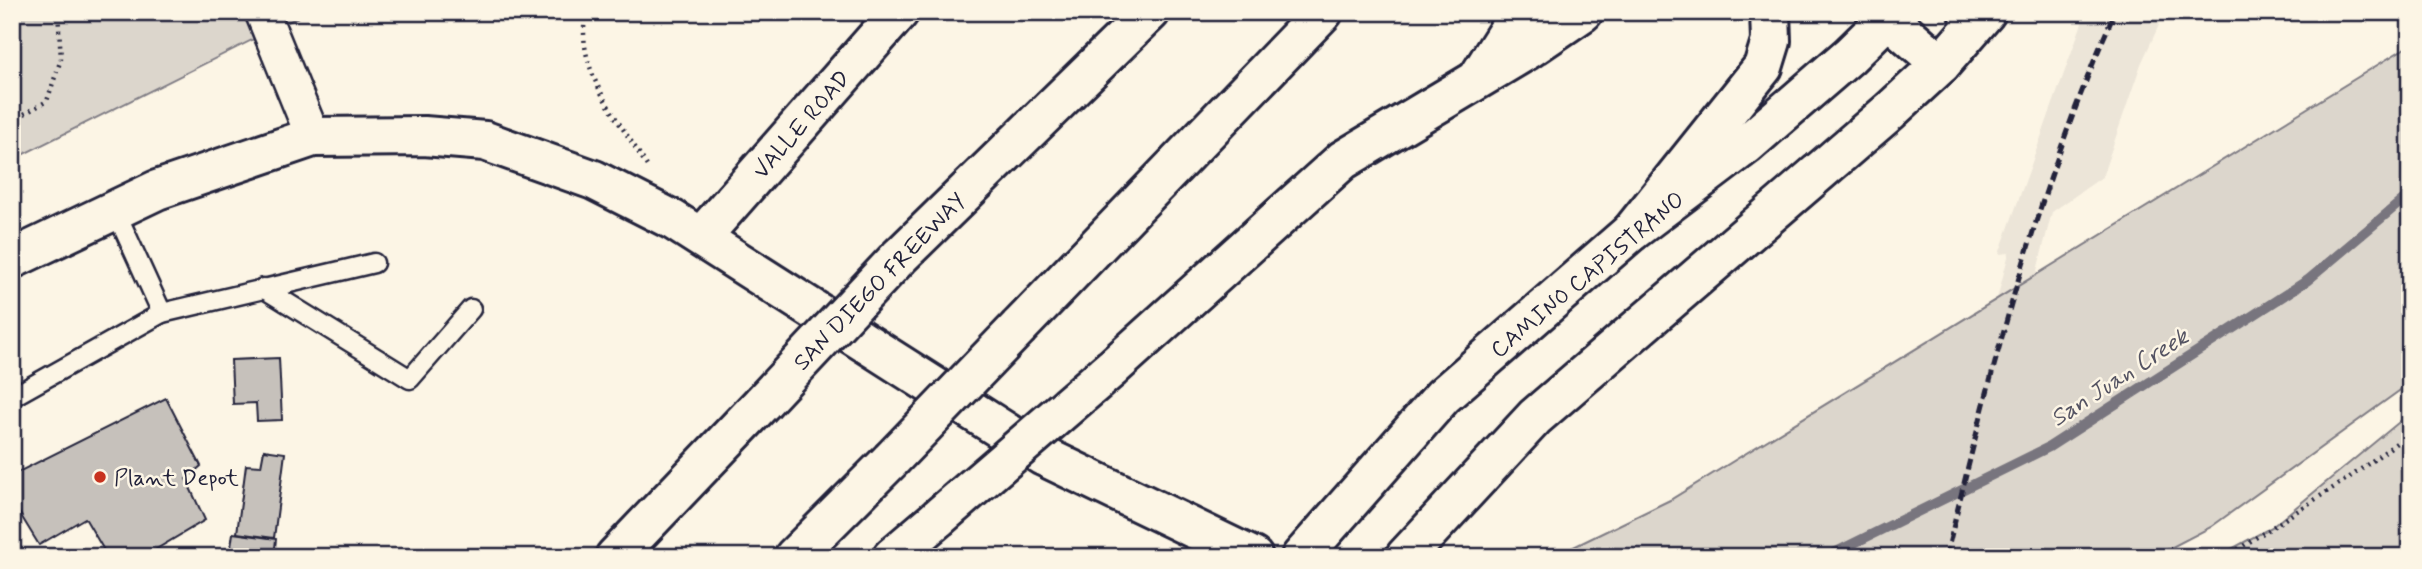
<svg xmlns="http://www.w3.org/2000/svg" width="2422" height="569" font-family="Mynerve,sans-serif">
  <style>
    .built { fill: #ece5d8 }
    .green { fill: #dcd6cc; stroke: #7f7c84; stroke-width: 2 }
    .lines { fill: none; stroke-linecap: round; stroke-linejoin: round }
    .stream { stroke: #78757e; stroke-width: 10 }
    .building { fill: #c6c1bb; stroke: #22223b; stroke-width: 2 }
    .service-casing { stroke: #22223b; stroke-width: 23 }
    .minor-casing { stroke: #22223b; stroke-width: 38 }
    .secondary-casing { stroke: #22223b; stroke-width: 44 }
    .motorway-casing { stroke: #22223b; stroke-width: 44 }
    .path { stroke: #22223b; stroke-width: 4.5; stroke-dasharray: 2 5; stroke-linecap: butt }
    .service { stroke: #fcf5e5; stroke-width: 18 }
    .minor { stroke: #fcf5e5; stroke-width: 33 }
    .secondary { stroke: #fcf5e5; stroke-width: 38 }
    .motorway { stroke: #fcf5e5; stroke-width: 38 }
    .rail { stroke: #22223b; stroke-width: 5; stroke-dasharray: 10 5; stroke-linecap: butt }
    .motorway-bridge-casing { stroke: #22223b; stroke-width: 44; stroke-linecap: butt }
    .motorway-bridge { stroke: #fcf5e5; stroke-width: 38 }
    .poi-dot { fill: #c8321e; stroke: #fcf5e5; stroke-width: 2.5 }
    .labels { text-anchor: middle; stroke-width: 5; stroke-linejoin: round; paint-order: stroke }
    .street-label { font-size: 23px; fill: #22223b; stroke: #fcf5e5 }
    .poi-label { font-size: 23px; fill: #22223b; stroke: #fcf5e5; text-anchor: start }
    .water-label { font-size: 24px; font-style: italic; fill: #545362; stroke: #fcf5e5 }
  </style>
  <rect width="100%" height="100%" fill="#fcf5e5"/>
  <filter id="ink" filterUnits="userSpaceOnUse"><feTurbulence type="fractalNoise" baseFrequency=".0143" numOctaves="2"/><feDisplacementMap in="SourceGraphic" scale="14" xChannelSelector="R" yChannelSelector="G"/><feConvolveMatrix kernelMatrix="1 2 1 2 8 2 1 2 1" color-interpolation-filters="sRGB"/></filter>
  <g filter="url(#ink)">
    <path class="built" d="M2086,12H2165L2141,64L2102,177L2052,212L1964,557H1930L2009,253L1999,254Z"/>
    <g class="green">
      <path d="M12,12H308L12,160Z"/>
      <path d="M2410,45V383L2211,527L2153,557H1553L1670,500Z"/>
      <path d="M2410,413V557H2217L2272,527Z"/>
    </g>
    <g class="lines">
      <path class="stream" d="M1826,557L2049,447L2308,280L2410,194"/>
    </g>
    <g class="building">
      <path d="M279,358L282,420L257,421L256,403L233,404L231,360Z"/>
      <path d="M166,398L201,466L186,479L205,520L143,557H108L85,518L39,545L12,501V475Z"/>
      <path d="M264,450L285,453L274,538L237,533L246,465L261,466Z"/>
      <path d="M233,533L276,539L274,557L230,554Z"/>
    </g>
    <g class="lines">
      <g class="service-casing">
        <g id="service">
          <path d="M115,210L162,313L374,263"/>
          <path d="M263,288L410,379L471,309"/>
          <path d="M12,397L162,313"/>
        </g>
      </g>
      <g class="minor-casing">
        <path id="minor" d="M262,12L313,137"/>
      </g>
      <g class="secondary-casing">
        <g id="secondary">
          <path d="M702,236L899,12"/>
          <path d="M12,259L157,190L313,137L424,136L485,141L594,180L673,220L1043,456L1253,557"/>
          <path d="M1301,557L1443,396L1631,232L1746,145L1849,56L1894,12"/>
          <path d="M1405,557L1535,417L1890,111L1941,64L1986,12"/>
        </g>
      </g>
      <g class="motorway-casing">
        <g id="motorway">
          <path d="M1881,12L1941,64"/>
          <path d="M1968,12L1978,20"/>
          <path d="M1480,75L1520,12"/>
          <path d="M1631,232L1763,67L1771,41L1770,12"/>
          <path d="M899,257L1150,12"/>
          <path d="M1019,327L1323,12"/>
          <path d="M1112,368L1343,160L1527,50L1583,12"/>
          <path d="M615,557L763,402"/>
          <path d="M794,557L891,460"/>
          <path d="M892,557L938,518"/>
        </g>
      </g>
      <g class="path">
        <path d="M586,12C574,71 619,119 647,166"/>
        <path d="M12,121L47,101L61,59L58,12"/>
        <path d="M2226,557L2353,475L2410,433"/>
      </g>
      <use href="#service" class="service"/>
      <use href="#minor" class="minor"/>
      <use href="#secondary" class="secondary"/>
      <use href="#motorway" class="motorway"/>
      <path class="rail" d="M1946,557C1991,371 2037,187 2115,12"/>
      <g class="motorway-bridge-casing">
        <g id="motorway-bridge">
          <path d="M763,402L899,257"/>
          <path d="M891,460L1019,327"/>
          <path d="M938,518L1112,368"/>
        </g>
      </g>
      <use href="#motorway-bridge" class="motorway-bridge"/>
    </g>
  </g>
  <circle class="poi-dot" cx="100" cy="477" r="7"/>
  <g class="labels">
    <g class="street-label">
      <text transform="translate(801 124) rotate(-49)" y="8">VALLE ROAD</text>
      <text transform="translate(1587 274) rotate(-40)" y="8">CAMINO CAPISTRANO</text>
      <text transform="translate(879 281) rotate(-46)" y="8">SAN DIEGO FREEWAY</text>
    </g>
    <g class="poi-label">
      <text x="114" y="485">Plant Depot</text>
    </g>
    <g class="water-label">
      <text transform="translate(2119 377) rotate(-33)" y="8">San Juan Creek</text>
    </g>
  </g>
  <rect width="2422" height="569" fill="none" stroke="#fcf5e5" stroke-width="42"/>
  <rect x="21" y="21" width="2380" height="527" fill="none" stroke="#22223b" stroke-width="2.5" filter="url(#ink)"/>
</svg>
